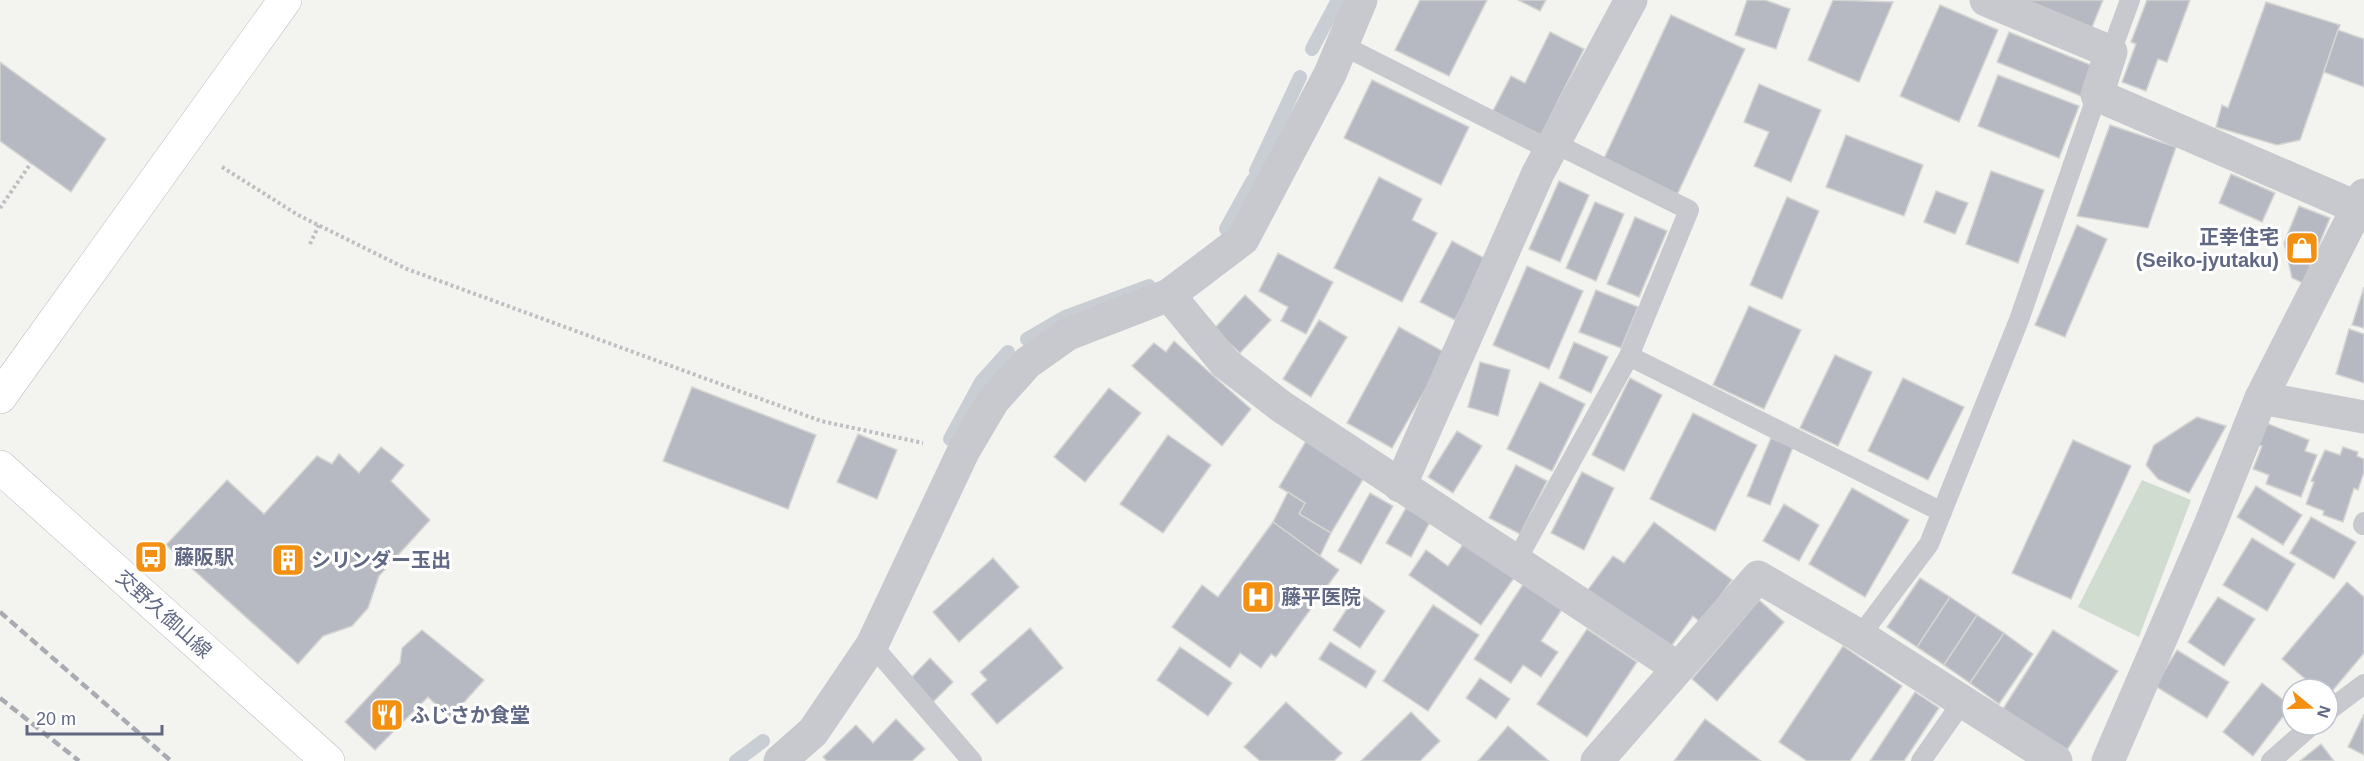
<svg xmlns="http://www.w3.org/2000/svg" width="2364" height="761" font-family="Helvetica,'Noto Sans JP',sans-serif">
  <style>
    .green { fill: #d1dcd0 }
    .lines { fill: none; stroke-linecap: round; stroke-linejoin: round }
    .stream { stroke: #c9ced5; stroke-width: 14 }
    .building { fill: #b6b9c2; stroke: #d4d5d2; stroke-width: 1.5 }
    .secondary-casing { stroke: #babcc2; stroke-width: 34 }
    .path { stroke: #bebfc2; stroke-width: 4; stroke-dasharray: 3 3; stroke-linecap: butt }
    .lane { stroke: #c8c9ce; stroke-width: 20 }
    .street { stroke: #c8c9ce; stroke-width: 33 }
    .secondary { stroke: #fff; stroke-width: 33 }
    .rail { stroke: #a9abb3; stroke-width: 4.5; stroke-dasharray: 9 4.5; stroke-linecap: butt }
    .labels { text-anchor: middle; stroke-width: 6; stroke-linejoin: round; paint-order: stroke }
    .poi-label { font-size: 20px; font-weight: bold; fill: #606884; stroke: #fff; text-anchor: start }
    .street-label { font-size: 20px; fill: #606884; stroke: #fff }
  </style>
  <rect width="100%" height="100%" fill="#f3f4ef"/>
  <path class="green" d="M2142,480L2191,500L2139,637L2078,607Z"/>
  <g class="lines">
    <g class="stream">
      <path d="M1312,49L1338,0"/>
      <path d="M1256,171L1300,77"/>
      <path d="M1226,229L1253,180"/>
      <path d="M1027,339L1065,317L1149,286"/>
      <path d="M950,439L981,382L1008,352"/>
      <path d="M736,761L763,741"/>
    </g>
  </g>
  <g class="building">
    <path d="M1420,0H1487L1449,76L1395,50Z"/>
    <path d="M1518,0H1546L1540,11Z"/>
    <path d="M1747,0H1765L1790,9L1776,49L1735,35Z"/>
    <path d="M1833,0L1893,2L1859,82L1808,60Z"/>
    <path d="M2015,0H2103L2090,32Z"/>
    <path d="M2147,0H2190L2167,62L2158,59L2146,91L2122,82L2136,44L2131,42Z"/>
    <path d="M2266,2L2340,25L2300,140L2277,145L2216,127L2222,105L2228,108Z"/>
    <path d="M1940,5L1998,30L1959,122L1900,96Z"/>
    <path d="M1671,15L1745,49L1676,197L1602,163Z"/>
    <path d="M2338,30L2364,39V87L2324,72Z"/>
    <path d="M1550,32L1584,49L1541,135L1493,111L1511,76L1525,83Z"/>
    <path d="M2009,32L2093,66L2081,96L1997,62Z"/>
    <path d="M0,62L106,139L71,192L0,141Z"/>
    <path d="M1998,75L2079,106L2059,158L1978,126Z"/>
    <path d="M1372,80L1469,127L1441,185L1344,138Z"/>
    <path d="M1759,84L1821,110L1791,182L1754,166L1769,132L1744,122Z"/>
    <path d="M2110,125L2176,147L2148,228L2077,216Z"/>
    <path d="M1846,135L1923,165L1904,216L1826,187Z"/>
    <path d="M1991,171L2044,190L2018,263L1966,244Z"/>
    <path d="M2231,174L2275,193L2262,222L2219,203Z"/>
    <path d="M1379,177L1422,199L1412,220L1437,233L1402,302L1334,268Z"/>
    <path d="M1559,181L1589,195L1560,262L1529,249Z"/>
    <path d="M1936,191L1968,203L1955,234L1924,222Z"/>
    <path d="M1787,197L1819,211L1782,299L1750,285Z"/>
    <path d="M1595,202L1624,214L1596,281L1566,268Z"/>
    <path d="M2299,206L2330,218L2303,283L2292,278L2284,243Z"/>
    <path d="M1635,217L1667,231L1639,297L1607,284Z"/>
    <path d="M2077,225L2107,239L2065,337L2035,325Z"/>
    <path d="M1452,241L1486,259L1455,320L1420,302Z"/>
    <path d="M1278,253L1333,282L1306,334L1281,321L1288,307L1259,291Z"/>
    <path d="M1527,266L1583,291L1549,369L1493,345Z"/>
    <path d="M2364,287V328L2352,325Z"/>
    <path d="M1596,290L1638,307L1621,348L1579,332Z"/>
    <path d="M1245,295L1271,320L1240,353L1214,329Z"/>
    <path d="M1749,306L1801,330L1764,409L1713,385Z"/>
    <path d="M1319,320L1347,337L1311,397L1283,379Z"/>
    <path d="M1399,327L1446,353L1392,448L1347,423Z"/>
    <path d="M2349,329L2364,334V383L2336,374Z"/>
    <path d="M1174,341L1251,409L1222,446L1132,366L1154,343L1166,352Z"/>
    <path d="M1574,342L1608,357L1591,393L1559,378Z"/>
    <path d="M1835,355L1872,372L1838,446L1800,428Z"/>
    <path d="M1480,362L1510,370L1498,416L1468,407Z"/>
    <path d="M1630,378L1662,395L1624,471L1592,455Z"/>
    <path d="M1903,378L1964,407L1928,480L1868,451Z"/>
    <path d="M1540,382L1585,404L1552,471L1507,449Z"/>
    <path d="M692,387L816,435L788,509L663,461Z"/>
    <path d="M1109,388L1141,413L1085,482L1054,457Z"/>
    <path d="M1693,413L1757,445L1715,531L1650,499Z"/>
    <path d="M2197,417L2226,426L2189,493L2158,479L2146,465L2154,445Z"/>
    <path d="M2266,423L2309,440L2305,451L2317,455L2301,497L2266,484L2269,475L2253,469L2262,446L2257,445Z"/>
    <path d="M1457,431L1482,446L1453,493L1428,477Z"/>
    <path d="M858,434L897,450L877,499L837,482Z"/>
    <path d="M1168,435L1211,465L1163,533L1120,504Z"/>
    <path d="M1771,438L1793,447L1770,505L1747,496Z"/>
    <path d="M2073,440L2131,466L2071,599L2012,573Z"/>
    <path d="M1306,441L1365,476L1331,533L1299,514L1305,503L1279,487Z"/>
    <path d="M381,447L404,465L391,481L430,520L379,576L368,608L352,626L323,636L298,664L166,545L227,480L264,514L317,456L332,464L339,454L359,473Z"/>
    <path d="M2343,447L2358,452L2357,456L2364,459V472L2358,490L2354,488L2343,522L2323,515L2324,511L2306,504L2314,482L2311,481L2325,450L2340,455Z"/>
    <path d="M1516,465L1547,481L1520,534L1489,518Z"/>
    <path d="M1582,472L1614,488L1584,550L1551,533Z"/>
    <path d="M2256,486L2302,515L2283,545L2237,517Z"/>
    <path d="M1852,488L1909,520L1865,597L1809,564Z"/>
    <path d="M1288,492L1305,503L1299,514L1331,533L1320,556L1273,522Z"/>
    <path d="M1370,493L1393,506L1361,564L1338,551Z"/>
    <path d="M1784,504L1819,525L1799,561L1763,541Z"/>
    <path d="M1406,508L1430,522L1411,557L1386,543Z"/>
    <path d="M2311,517L2356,542L2334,579L2290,553Z"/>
    <path d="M1273,522L1339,570L1276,657L1271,654L1261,668L1240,653L1230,668L1172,627L1202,585L1218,597Z"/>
    <path d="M1654,522L1732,580L1701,623L1693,616L1667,652L1584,595L1613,556L1624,563Z"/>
    <path d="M2252,538L2295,564L2267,611L2223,585Z"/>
    <path d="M1464,543L1514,578L1481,625L1409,575L1426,550L1448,566Z"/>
    <path d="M993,558L1019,587L959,642L933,612Z"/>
    <path d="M1920,578L1950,597L1917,647L1887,627Z"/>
    <path d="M2347,582L2364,597V653L2328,696V689H2317L2282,659Z"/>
    <path d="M1524,583L1563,608L1541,641L1558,652L1541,677L1523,665L1511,683L1474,659Z"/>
    <path d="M1358,592L1385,611L1360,648L1333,630Z"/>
    <path d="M1950,597L1977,615L1944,665L1917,647Z"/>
    <path d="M2218,597L2255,619L2224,666L2188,642Z"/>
    <path d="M1759,600L1784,622L1717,701L1692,679Z"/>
    <path d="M1433,605L1479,635L1428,711L1383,681Z"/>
    <path d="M1977,615L2004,633L1970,683L1944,665Z"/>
    <path d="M1030,628L1063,668L997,724L971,694L987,680L980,672Z"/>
    <path d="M1587,629L1637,662L1587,737L1537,704Z"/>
    <path d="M422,630L484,680L450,718L428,697L375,750L345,722L400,663L402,648Z"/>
    <path d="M2053,630L2118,671L2067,750L2003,709Z"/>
    <path d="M2004,633L2033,654L1999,704L1970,683Z"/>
    <path d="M1330,642L1376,671L1366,688L1319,659Z"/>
    <path d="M1843,646L1902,686L1850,761H1807L1779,742Z"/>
    <path d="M1180,647L1232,683L1208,716L1157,680Z"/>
    <path d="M2177,650L2229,682L2207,718L2155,686Z"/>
    <path d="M930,658L953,682L933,702L911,678Z"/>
    <path d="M1480,678L1510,699L1496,719L1466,698Z"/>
    <path d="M2262,683L2291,706L2253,756L2223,732Z"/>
    <path d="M1915,692L1939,708L1904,761H1870Z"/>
    <path d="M1286,702L1342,753L1334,761H1260L1244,747Z"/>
    <path d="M1411,712L1440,741L1420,761H1361Z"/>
    <path d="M2364,714V755L2348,747Z"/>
    <path d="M896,719L925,749L912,761H827L823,757L856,725L873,743Z"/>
    <path d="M1705,719L1761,761H1674Z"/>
    <path d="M1508,726L1549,761H1478Z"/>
    <path d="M2321,744L2334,761H2300Z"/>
  </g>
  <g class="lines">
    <g class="secondary-casing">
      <g id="secondary">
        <path d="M0,397L285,0"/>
        <path d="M0,467L328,761"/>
      </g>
    </g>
    <g class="path">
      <path d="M222,167L298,215L407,269L821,421L923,443"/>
      <path d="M0,208L31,163"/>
      <path d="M310,244L319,225"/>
    </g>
    <g class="lane">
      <path d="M1342,45L1550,150"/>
      <path d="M2111,52L2130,0"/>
      <path d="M1629,356L1942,512"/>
      <path d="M2363,525L2364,522"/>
      <path d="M1515,563L1629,356L1689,210L1554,143"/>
      <path d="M1860,636L1929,544L2019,320L2097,95"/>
      <path d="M872,645L972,761"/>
      <path d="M2328,711L2364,684"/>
      <path d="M1921,761L1963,701"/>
      <path d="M2271,761L2312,725"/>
    </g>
    <g class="street">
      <path d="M1986,0L2111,52L2097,95L2358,208"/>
      <path d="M1169,295L1225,363L1282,407L1678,668"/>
      <path d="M2261,398L2364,417"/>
      <path d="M1400,486L1538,173L1631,0"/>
      <path d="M780,761L813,732L872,645L964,450L993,401L1027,363L1068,334L1169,295L1243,239L1330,74L1361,0"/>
      <path d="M1597,761L1758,577L1860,636L2056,761"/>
      <path d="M2108,761L2210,525L2261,398L2364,195"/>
    </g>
    <use href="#secondary" class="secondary"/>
    <g class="rail">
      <path d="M0,612L171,761"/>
      <path d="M0,698L79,761"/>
    </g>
  </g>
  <defs>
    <g id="shop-square" transform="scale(1.725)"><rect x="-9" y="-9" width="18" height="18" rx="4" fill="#f38f11" stroke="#fff"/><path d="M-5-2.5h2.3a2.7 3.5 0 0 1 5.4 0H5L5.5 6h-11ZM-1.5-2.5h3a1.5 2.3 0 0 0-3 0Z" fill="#fff"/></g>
    <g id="bus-square" transform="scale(1.725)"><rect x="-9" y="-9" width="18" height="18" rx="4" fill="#f38f11" stroke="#fff"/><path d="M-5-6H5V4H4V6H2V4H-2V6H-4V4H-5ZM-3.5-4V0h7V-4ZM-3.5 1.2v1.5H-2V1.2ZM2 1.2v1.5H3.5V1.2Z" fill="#fff"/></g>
    <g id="building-square" transform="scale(1.725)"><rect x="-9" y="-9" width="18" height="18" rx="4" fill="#f38f11" stroke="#fff"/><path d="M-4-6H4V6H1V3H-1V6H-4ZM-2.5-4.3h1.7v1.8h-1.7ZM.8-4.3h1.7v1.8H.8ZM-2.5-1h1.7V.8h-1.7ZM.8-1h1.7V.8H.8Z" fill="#fff"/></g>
    <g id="hospital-square" transform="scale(1.725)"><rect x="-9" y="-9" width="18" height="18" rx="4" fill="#f38f11" stroke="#fff"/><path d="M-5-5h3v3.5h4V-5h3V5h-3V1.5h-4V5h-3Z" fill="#fff"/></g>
    <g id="restaurant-square" transform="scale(1.725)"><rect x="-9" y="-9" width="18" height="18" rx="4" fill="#f38f11" stroke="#fff"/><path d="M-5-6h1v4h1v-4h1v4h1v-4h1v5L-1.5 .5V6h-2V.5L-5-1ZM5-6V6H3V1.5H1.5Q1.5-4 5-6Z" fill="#fff"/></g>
  </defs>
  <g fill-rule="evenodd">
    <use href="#shop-square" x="2302" y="248"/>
    <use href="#bus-square" x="151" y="557"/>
    <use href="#building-square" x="288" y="560"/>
    <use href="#hospital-square" x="1258" y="597"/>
    <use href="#restaurant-square" x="387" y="715"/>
  </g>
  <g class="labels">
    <g class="poi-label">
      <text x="2279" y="244" text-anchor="end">正幸住宅<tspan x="2279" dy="23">(Seiko-jyutaku)</tspan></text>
      <text x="174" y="564">藤阪駅</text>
      <text x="311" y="567">シリンダー玉出</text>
      <text x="1281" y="604">藤平医院</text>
      <text x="410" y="722">ふじさか食堂</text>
    </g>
    <g class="street-label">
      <text transform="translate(164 614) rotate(42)" y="7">交野久御山線</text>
    </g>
  </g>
  <g transform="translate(2310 707) rotate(109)"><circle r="28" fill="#ffffff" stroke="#bfc3ce" stroke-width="1.5"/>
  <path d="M0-4.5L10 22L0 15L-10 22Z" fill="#f38f11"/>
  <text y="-9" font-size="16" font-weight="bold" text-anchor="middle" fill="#606884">N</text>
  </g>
  <path d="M27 725v9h135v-9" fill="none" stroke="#606884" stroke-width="3"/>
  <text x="36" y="725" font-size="18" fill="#606884" stroke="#ffffff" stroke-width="4.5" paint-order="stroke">20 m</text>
</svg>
